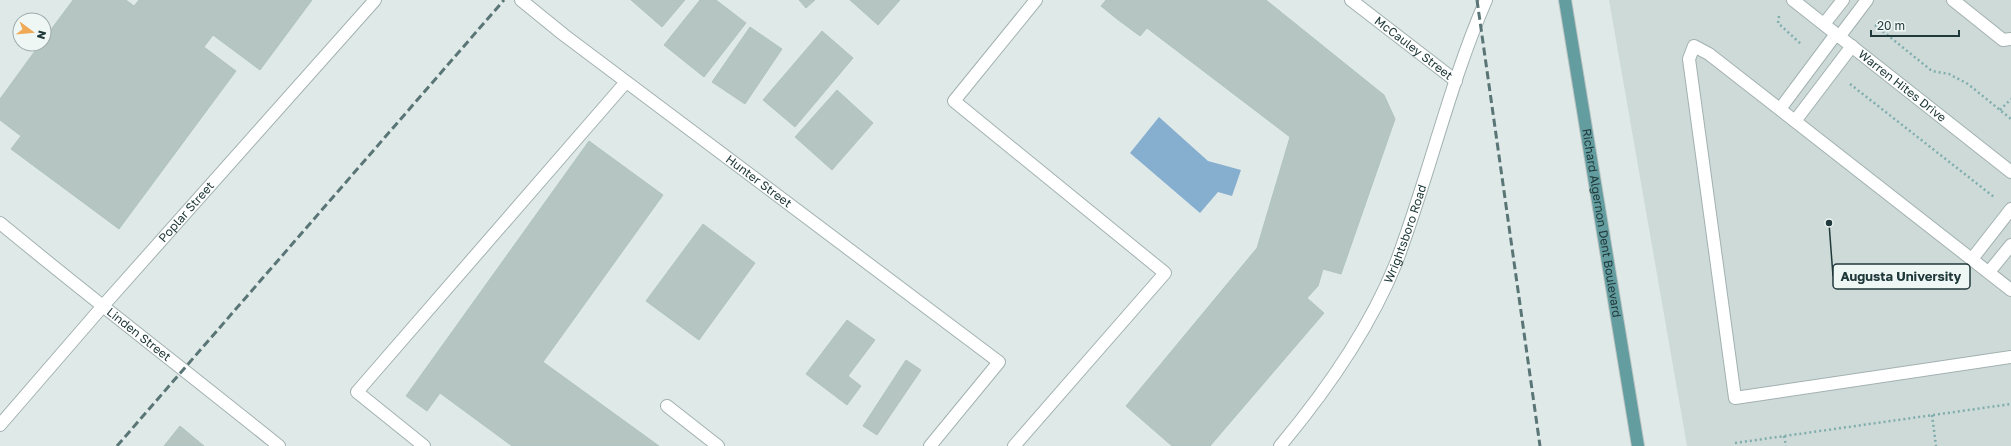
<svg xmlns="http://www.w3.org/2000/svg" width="2011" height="446" font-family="'Golos Text',sans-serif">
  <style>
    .built { fill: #cddad8 }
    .water { fill: #86aecf }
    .building { fill: #b4c5c2; stroke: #b1c3c1 }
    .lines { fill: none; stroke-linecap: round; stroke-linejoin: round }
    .minor-casing { stroke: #a2b1b0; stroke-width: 14 }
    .major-casing { stroke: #bcc4c4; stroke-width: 14 }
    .path { stroke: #7fadad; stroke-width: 2.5; stroke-dasharray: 2 3; stroke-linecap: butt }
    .minor { stroke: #fff; stroke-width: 12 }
    .major { stroke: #639d9f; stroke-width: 12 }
    .rail { stroke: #5a7576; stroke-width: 3; stroke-dasharray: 8 4; stroke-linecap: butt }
    .labels { text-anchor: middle; stroke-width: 3.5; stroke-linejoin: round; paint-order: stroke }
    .street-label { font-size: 12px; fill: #20393a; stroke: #eff7f5 }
    .leader { fill: none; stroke: #20393a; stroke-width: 1.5 }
    .callout-dot { fill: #20393a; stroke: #eff7f5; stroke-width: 1.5 }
    .callout { fill: #eff7f5; stroke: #20393a; stroke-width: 1.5 }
    .callout-label { font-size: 13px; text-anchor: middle; font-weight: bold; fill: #20393a }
  </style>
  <rect width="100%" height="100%" fill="#dfeae8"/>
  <path class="built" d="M1609,0H2011V446H1687Z"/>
  <path class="water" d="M1159,117L1208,161L1241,170L1232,196L1218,192L1200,213L1130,153Z"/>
  <g class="building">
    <path d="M73,0H126L134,6L139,0H312L260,70L213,35L204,47L236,71L119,229L11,149L21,136L0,120V99L40,44H44V39Z"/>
    <path d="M631,0H685L662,27Z"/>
    <path d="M700,0H716L746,23L704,77L664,45Z"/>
    <path d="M799,0H815L806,8Z"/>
    <path d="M850,0H900L878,25Z"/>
    <path d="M1106,0H1266L1384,95L1395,119L1341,274L1323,269L1318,286L1307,298L1324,313L1210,446H1172L1126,406L1257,248L1290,137L1147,28L1140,36L1117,19L1101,6Z"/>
    <path d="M750,27L782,49L745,104L712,82Z"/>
    <path d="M822,31L853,58L795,127L763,100Z"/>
    <path d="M837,90L873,123L832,170L795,137Z"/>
    <path d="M589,141L663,195L543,362L659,446H512L440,393L427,411L406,396Z"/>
    <path d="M703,224L755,263L699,340L646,301Z"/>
    <path d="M847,320L875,340L848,376L861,386L847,405L806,374Z"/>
    <path d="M906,360L921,370L877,435L863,426Z"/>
    <path d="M180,426L204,446H164Z"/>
  </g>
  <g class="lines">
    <g class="minor-casing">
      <g id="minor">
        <path id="s1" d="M521,0L564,35L999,362L930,446"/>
        <path id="s2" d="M1351,0L1456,81"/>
        <path id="s3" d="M1793,0L2011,172"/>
        <path d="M1953,0L2003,40L2011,39"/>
        <path d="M1824,24L1843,0"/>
        <path d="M1839,37L1867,0"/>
        <path d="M1780,109L1836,34"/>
        <path d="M1795,121L1852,46"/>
        <path id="s4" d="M0,223C92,299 186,371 279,446"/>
        <path d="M1972,259L2011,209"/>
        <path d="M1989,272L2011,245"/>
        <path d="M2011,290L1709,54L1694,46L1689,59L1735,398L2011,357"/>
        <path d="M667,406L718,446"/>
        <path id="s5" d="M0,425L102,307L375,0"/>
        <path d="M424,446L357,392L626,82"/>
        <path d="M1014,446L1165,273L954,101L1036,0"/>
        <path id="s6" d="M1280,446C1326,391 1369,330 1396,263C1429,176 1449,85 1486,0"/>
      </g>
    </g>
    <g class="major-casing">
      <g id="major">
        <path id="s7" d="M1565,0L1638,446"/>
      </g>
    </g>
    <g class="path">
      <path d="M1779,16L1778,23L1801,44"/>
      <path d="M1875,25L1932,71L1949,74L1968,84L2011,119"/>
      <path d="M1850,84L1994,197"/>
      <path d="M2000,110L2011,99"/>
      <path d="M1932,415L1936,446"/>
      <path d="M1784,436L1786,446"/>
      <path d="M1735,443L2011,404"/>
    </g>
    <use href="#minor" class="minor"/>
    <use href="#major" class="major"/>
    <g class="rail">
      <path d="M1477,0L1540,446"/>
      <path d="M117,446L504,0"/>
    </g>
  </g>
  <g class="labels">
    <g class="street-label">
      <text dy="4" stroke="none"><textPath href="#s2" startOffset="79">McCauley Street</textPath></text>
      <text dy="4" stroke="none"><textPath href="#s3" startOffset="139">Warren Hites Drive</textPath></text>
      <text dy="4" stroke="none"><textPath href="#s1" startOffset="299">Hunter Street</textPath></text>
      <text dy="4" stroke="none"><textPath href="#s5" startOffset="283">Poplar Street</textPath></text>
      <text dy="4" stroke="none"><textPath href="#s7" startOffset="226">Richard Algernon Dent Boulevard</textPath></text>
      <text dy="4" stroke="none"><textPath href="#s6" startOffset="248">Wrightsboro Road</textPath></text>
      <text dy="4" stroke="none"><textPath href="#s4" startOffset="178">Linden Street</textPath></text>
    </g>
  </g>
  <path class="leader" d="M1829 223L1833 276"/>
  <circle class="callout-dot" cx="1829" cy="223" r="4"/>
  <rect class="callout" x="1833" y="264" width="137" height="25" rx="4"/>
  <g class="callout-label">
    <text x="1901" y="281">Augusta University</text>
  </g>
  <g transform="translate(32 32) rotate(106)"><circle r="19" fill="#eff7f5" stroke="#9cabaa"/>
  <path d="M0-3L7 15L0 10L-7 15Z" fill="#f0aa56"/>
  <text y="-6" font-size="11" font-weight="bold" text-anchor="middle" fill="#20393a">N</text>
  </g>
  <path d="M1871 30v6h88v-6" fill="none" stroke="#20393a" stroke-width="2"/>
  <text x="1877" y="30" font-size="12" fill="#20393a" stroke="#eff7f5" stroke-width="3" paint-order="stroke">20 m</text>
</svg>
